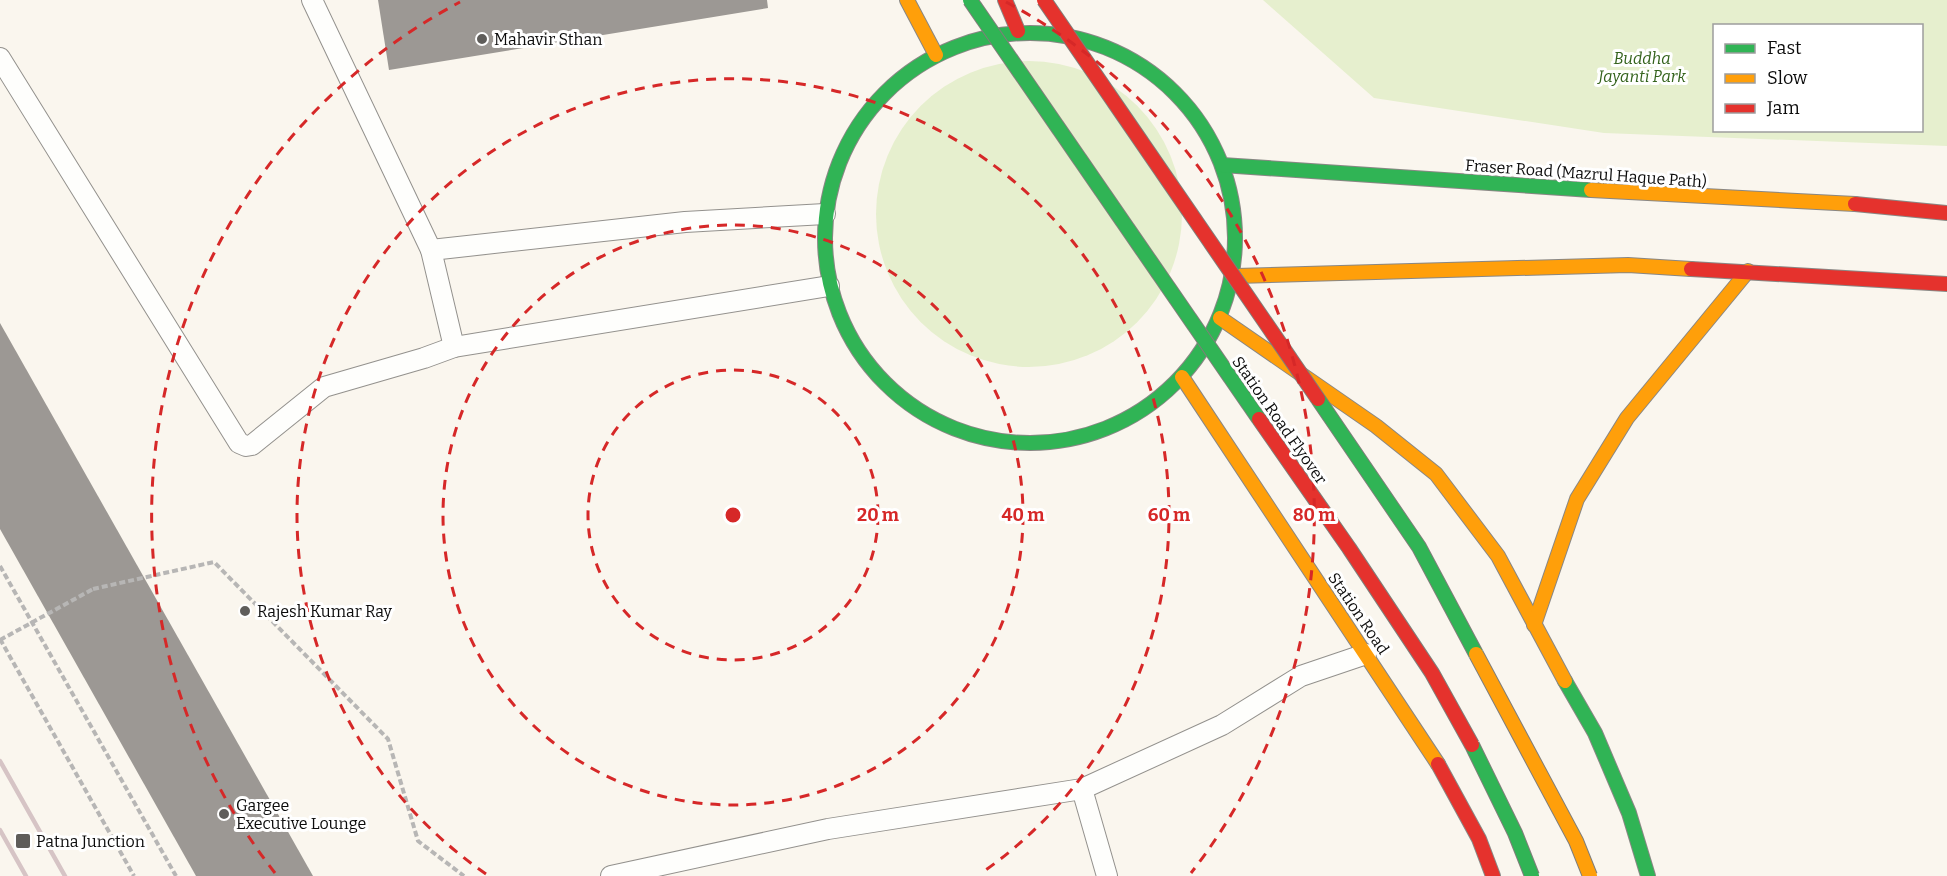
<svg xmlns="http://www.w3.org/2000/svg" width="1947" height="876" font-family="Bitter,serif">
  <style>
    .green { fill: #e6efce; fill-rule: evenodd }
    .building { fill: #9c9894 }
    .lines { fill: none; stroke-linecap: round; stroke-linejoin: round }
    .lane-casing { stroke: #93918d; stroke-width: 22 }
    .fast-casing { stroke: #898784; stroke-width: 16 }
    .slow-casing { stroke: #898784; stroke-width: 16 }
    .jam-casing { stroke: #898784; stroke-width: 16 }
    .path { stroke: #b7b6b5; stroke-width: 4; stroke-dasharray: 6 3; stroke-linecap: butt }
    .lane { stroke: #fefefc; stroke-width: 20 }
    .fast { stroke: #30b455; stroke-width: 14 }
    .slow { stroke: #ff9f0a; stroke-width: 14 }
    .jam { stroke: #e5322d; stroke-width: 14 }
    .rail { stroke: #d6c4c5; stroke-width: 4.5 }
    .fast-bridge-casing { stroke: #807e7a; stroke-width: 16; stroke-linecap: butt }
    .slow-bridge-casing { stroke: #807e7a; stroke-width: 16; stroke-linecap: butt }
    .jam-bridge-casing { stroke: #807e7a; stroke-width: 16; stroke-linecap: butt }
    .path-bridge { stroke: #b7b6b5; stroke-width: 4; stroke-dasharray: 6 3; stroke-linecap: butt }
    .fast-bridge { stroke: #30b455; stroke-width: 14 }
    .slow-bridge { stroke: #ff9f0a; stroke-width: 14 }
    .jam-bridge { stroke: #e5322d; stroke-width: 14 }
    .ring { fill: none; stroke: #d62828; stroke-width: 3; stroke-dasharray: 10 8 }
    .poi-dot { fill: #5f5d5a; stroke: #fff; stroke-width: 2 }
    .labels { text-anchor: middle; stroke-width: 6; stroke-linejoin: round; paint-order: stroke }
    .poi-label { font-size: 16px; fill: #0b0b0b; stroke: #fff; text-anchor: start }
    .park-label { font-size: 16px; font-style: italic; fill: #33621b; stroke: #fff }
    .street-label { font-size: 16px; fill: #0b0b0b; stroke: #fff }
    .centre { fill: #d62828; stroke: #fff; stroke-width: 3 }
    .ring-label { font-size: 18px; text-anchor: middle; font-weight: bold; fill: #d62828; stroke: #fff; stroke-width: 6; stroke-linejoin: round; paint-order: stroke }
  </style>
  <rect width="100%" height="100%" fill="#faf6ee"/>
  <g class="green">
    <path d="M1263,0H1947V146L1604,133L1374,98ZM1714,26H1922V130H1714Z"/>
    <circle cx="1029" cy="214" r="153"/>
  </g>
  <g class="building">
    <path d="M378,0H767L768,8L389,70Z"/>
    <path d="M0,323L313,876H196L0,529Z"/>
  </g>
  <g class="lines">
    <g class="lane-casing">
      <g id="lane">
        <path d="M312,0L431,250L454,347"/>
        <path d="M0,58L239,443L246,446L252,445L324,387L424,358L454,347L829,286"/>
        <path d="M431,250L685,222L825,214"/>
        <path d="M1082,789L1107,876"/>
        <path d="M611,876L828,829L1082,789L1222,725L1301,676L1366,654"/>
      </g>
    </g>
    <g class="fast-casing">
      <g id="fast">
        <circle cx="1030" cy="238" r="205"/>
        <path d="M1222,165L1591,190"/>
        <path d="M1565,681L1595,733L1629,813L1648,876"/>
      </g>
    </g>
    <g class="slow-casing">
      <g id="slow">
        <path d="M907,0L936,55"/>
        <path d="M1591,190L1855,204"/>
        <path d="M1236,276L1628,265L1691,269"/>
        <path d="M1220,318L1376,426L1436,474L1498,556L1565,681"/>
        <path d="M1182,377L1438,764"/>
        <path d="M1534,625L1577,499L1627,418L1748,271"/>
      </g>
    </g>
    <g class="jam-casing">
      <g id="jam">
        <path d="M1005,0L1018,31"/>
        <path d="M1855,204L1947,213"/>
        <path d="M1691,269L1947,284"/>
        <path d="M1438,764L1479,839L1493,876"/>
      </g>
    </g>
    <g class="path">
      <path d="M0,566L176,876"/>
      <path d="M93,589L214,562L388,739L418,841L464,876"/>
      <path d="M0,639L134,876"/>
    </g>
    <use href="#lane" class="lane"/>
    <use href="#fast" class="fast"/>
    <use href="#slow" class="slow"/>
    <use href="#jam" class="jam"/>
    <g class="rail">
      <path d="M0,761L65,876"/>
      <path d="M0,830L26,876"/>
    </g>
    <g class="fast-bridge-casing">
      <g id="fast-bridge">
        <path d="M970,0L1259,419"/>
        <path d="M1318,399L1419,547L1476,654"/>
        <path d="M1472,745L1515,833L1532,876"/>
      </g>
    </g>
    <g class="slow-bridge-casing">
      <path id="slow-bridge" d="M1476,654L1576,841L1590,876"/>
    </g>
    <g class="jam-bridge-casing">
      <g id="jam-bridge">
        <path d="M1044,0L1318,399"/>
        <path d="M1259,419L1349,548L1432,673L1472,745"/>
      </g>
    </g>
    <path class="path-bridge" d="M0,640L93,589"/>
    <use href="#fast-bridge" class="fast-bridge"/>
    <use href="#slow-bridge" class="slow-bridge"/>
    <use href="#jam-bridge" class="jam-bridge"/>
  </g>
  <g class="ring">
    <circle cx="733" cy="515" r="145"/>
    <circle cx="733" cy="515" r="290"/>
    <path d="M486 874A436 436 0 1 1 980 874"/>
    <path d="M275 873A581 581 0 0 1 460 2M1006 2A581 581 0 0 1 1191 873"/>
  </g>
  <g class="poi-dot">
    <circle cx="482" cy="39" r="6"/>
    <circle cx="245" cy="611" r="6"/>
    <circle cx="224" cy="814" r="6"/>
    <rect x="15" y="833" width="16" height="16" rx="3"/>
  </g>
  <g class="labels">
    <g class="poi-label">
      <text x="494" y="45">Mahavir Sthan</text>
      <text x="257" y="617">Rajesh Kumar Ray</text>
      <text x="236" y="811">Gargee<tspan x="236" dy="18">Executive Lounge</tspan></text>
      <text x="36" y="847">Patna Junction</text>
    </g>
    <g class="park-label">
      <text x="1642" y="64">Buddha<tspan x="1642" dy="18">Jayanti Park</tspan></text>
    </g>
    <g class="street-label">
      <text transform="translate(1586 173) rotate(4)" y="6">Fraser Road (Mazrul Haque Path)</text>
      <text transform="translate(1280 420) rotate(55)" y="6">Station Road Flyover</text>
      <text transform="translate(1359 613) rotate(56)" y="6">Station Road</text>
    </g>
  </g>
  <circle cx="733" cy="515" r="9" class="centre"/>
  <g class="ring-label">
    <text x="878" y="521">20 m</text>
    <text x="1023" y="521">40 m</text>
    <text x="1169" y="521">60 m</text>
    <text x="1314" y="521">80 m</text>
  </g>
  <rect x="1713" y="24" width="210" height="108" fill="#ffffff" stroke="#9d9d9d" stroke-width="1.5"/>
  <rect x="1725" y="44" width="30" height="9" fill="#30b455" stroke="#9d9d9d" stroke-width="1.5"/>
  <text x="1767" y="54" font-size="18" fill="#0b0b0b">Fast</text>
  <rect x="1725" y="74" width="30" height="9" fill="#ff9f0a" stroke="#9d9d9d" stroke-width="1.5"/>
  <text x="1767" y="84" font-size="18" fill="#0b0b0b">Slow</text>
  <rect x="1725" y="104" width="30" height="9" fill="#e5322d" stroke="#9d9d9d" stroke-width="1.5"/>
  <text x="1767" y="114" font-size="18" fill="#0b0b0b">Jam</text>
</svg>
